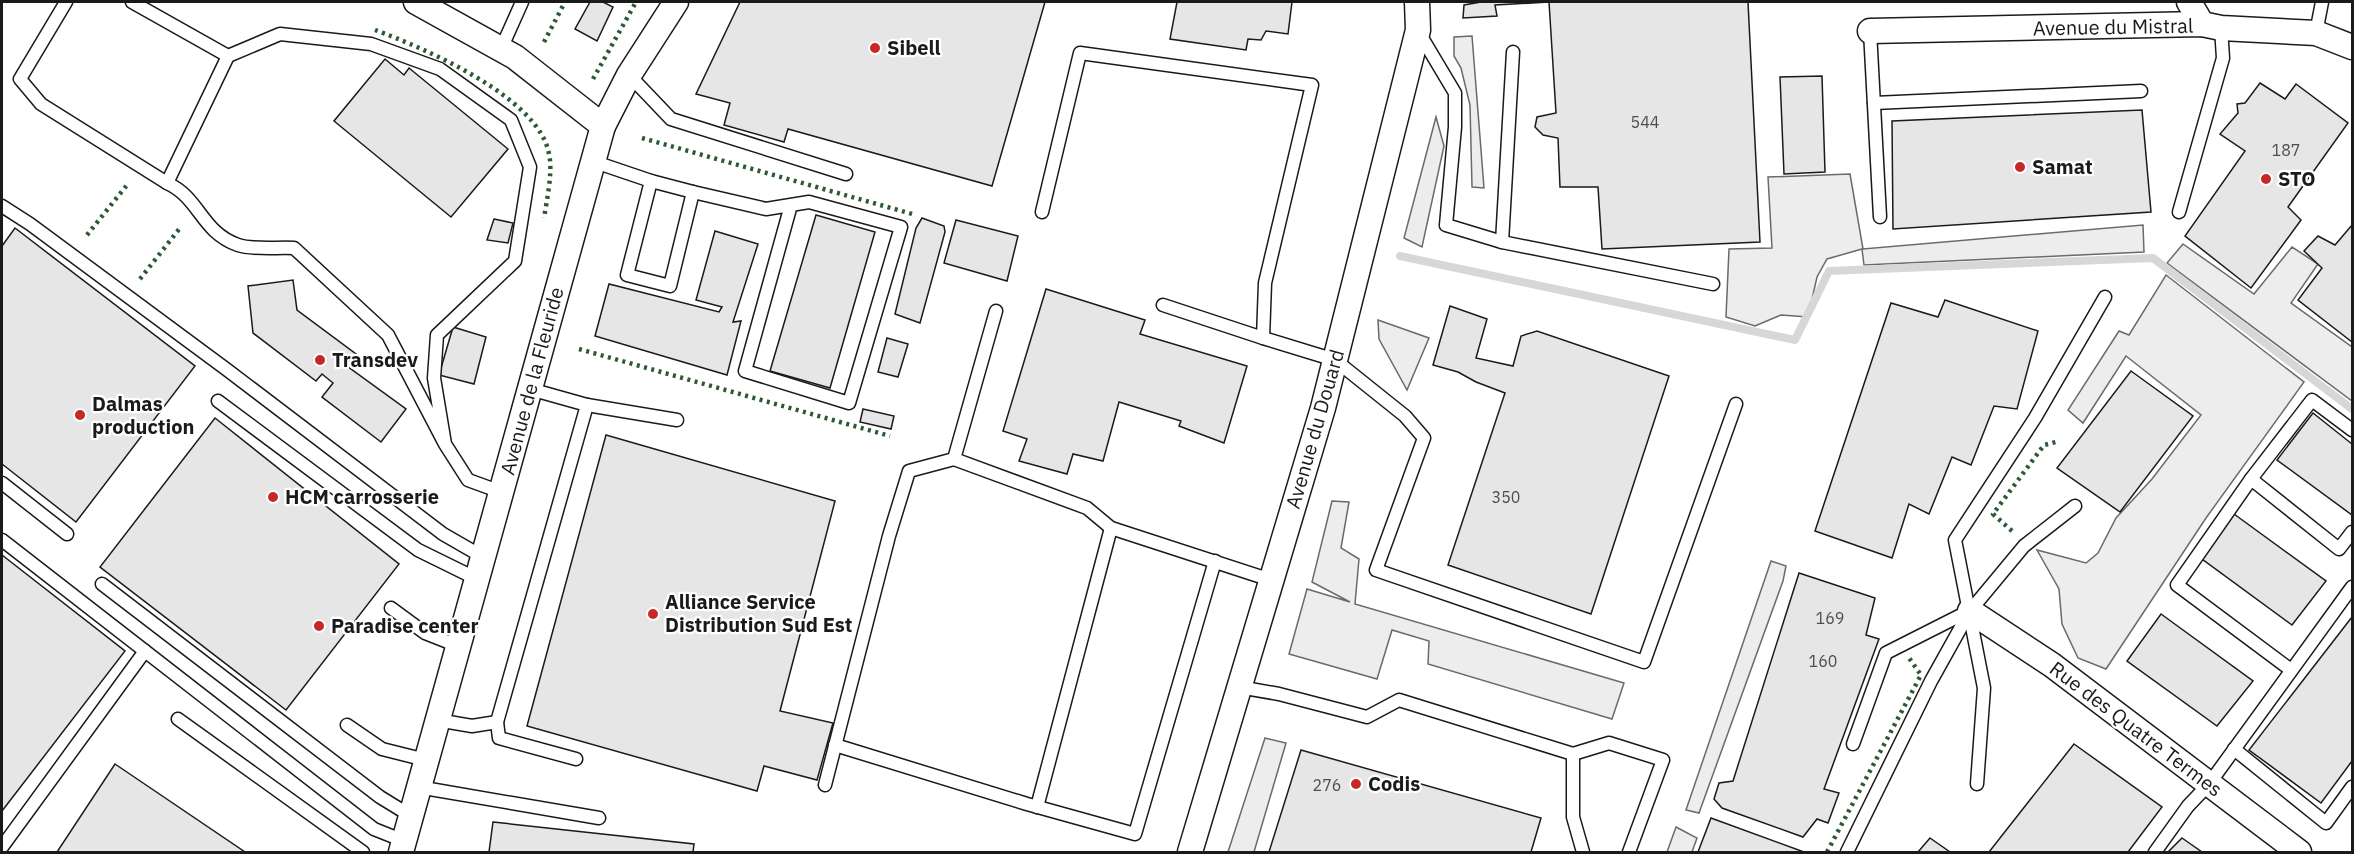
<svg xmlns="http://www.w3.org/2000/svg" width="2354" height="854" font-family="'IBM Plex Sans',sans-serif">
  <style>
    .green { fill: #ededed; stroke: #6a6a6a; stroke-width: 1.5 }
    .lines { fill: none; stroke-linecap: round; stroke-linejoin: round }
    .stream { stroke: #d7d7d7; stroke-width: 8 }
    .building { fill: #e6e6e6; stroke: #1a1a1a; stroke-width: 1.5 }
    .lane-casing { stroke: #1a1a1a; stroke-width: 15 }
    .street-casing { stroke: #1a1a1a; stroke-width: 27 }
    .lane { stroke: #fff; stroke-width: 12 }
    .street { stroke: #fff; stroke-width: 24 }
    .hedge { stroke: #2b5a34; stroke-width: 4.5; stroke-dasharray: 3 4.5; stroke-linecap: butt }
    .poi-dot { fill: #c62828; stroke: #fff; stroke-width: 2 }
    .labels { text-anchor: middle; stroke-width: 4.5; stroke-linejoin: round; paint-order: stroke }
    .number-label { font-size: 16px; fill: #4d4d4d }
    .street-label { font-size: 20px; fill: #1a1a1a; stroke: #fff }
    .poi-label { font-size: 20px; font-weight: bold; fill: #1a1a1a; stroke: #fff; text-anchor: start }
  </style>
  <rect width="100%" height="100%" fill="#fff"/>
  <g class="green">
    <path d="M1472,36L1484,188L1472,187L1470,105L1461,68L1454,56V37Z"/>
    <path d="M1436,117L1444,146L1422,247L1404,238Z"/>
    <path d="M1850,174L1863,249L2143,225L2144,252L1864,265L1862,249L1827,259L1817,277L1808,317L1781,315L1755,326L1726,317L1729,249L1772,248L1768,177Z"/>
    <path d="M2183,244L2254,294L2292,247L2318,264L2291,303L2352,347V401L2167,263Z"/>
    <path d="M2166,275L2304,382L2206,518L2106,669L2078,658L2062,624L2059,589L2037,550L2086,563L2098,553L2116,518L2152,479L2201,415L2126,356L2083,423L2068,410L2119,331L2129,335Z"/>
    <path d="M1378,320L1429,338L1407,390L1379,339Z"/>
    <path d="M1332,501L1349,502L1341,548L1359,559L1355,604L1624,683L1612,719L1428,664L1429,641L1392,630L1377,679L1289,654L1307,589L1350,602L1312,582Z"/>
    <path d="M1771,561L1786,566L1783,581L1699,813L1686,810Z"/>
    <path d="M1265,738L1286,743L1254,852H1228Z"/>
    <path d="M1676,827L1697,838L1692,852H1667Z"/>
  </g>
  <g class="lines">
    <path class="stream" d="M1400,256L1795,340L1829,271L2153,258L2352,409"/>
  </g>
  <g class="building">
    <path d="M590,2H603L613,7L597,41L575,29Z"/>
    <path d="M740,2H1045L992,186L788,129L784,142L724,125L730,103L696,94Z"/>
    <path d="M1177,2H1292L1288,34L1266,31L1261,40L1248,39L1246,50L1170,39Z"/>
    <path d="M1481,2H1748L1760,242L1602,249L1598,187H1560L1558,138L1543,135L1535,127L1537,117L1556,113L1549,2L1495,5L1497,16L1463,18L1464,5Z"/>
    <path d="M385,59L404,75L409,68L508,149L451,217L334,121Z"/>
    <path d="M1822,76L1825,172L1784,174L1780,77Z"/>
    <path d="M2260,83L2285,99L2296,84L2348,123L2288,207L2301,220L2251,288L2185,236L2245,151L2220,134L2238,113L2237,104L2245,103Z"/>
    <path d="M2142,110L2151,212L1893,229L1892,121Z"/>
    <path d="M816,215L875,232L830,388L770,371Z"/>
    <path d="M922,218L944,226L945,232L920,323L895,314L916,228Z"/>
    <path d="M494,219L513,223L508,243L487,240Z"/>
    <path d="M956,220L1018,236L1007,281L944,263Z"/>
    <path d="M2352,225V342L2298,300L2322,268L2304,251L2318,236L2335,245Z"/>
    <path d="M15,228L195,366L76,522L2,464V246Z"/>
    <path d="M715,231L758,244L733,322L741,321L727,375L595,336L609,284L719,312L722,307L696,300Z"/>
    <path d="M293,280L297,310L356,354L347,366L406,409L381,442L322,397L333,383L322,374L316,381L253,333L248,286Z"/>
    <path d="M1046,289L1145,320L1140,334L1247,366L1224,443L1179,426L1181,421L1119,402L1103,461L1073,454L1067,474L1019,461L1027,439L1003,431Z"/>
    <path d="M1945,300L2038,331L2017,409L1994,406L1971,465L1952,457L1929,514L1909,504L1892,558L1815,531L1891,303L1938,317Z"/>
    <path d="M1450,306L1487,319L1476,358L1513,366L1521,336L1537,331L1669,376L1591,614L1448,565L1505,393L1476,382L1458,372L1433,365Z"/>
    <path d="M453,327L486,337L474,384L439,375Z"/>
    <path d="M887,338L908,344L898,377L878,372Z"/>
    <path d="M2131,371L2193,416L2120,512L2057,468Z"/>
    <path d="M863,409L894,416L891,429L860,422Z"/>
    <path d="M2313,413L2352,444V515L2277,460Z"/>
    <path d="M215,418L399,564L286,710L100,567Z"/>
    <path d="M606,435L835,501L780,711L833,723L817,780L764,766L757,791L527,726Z"/>
    <path d="M2234,514L2326,581L2292,625L2202,559Z"/>
    <path d="M2,555L125,651L2,811Z"/>
    <path d="M1799,573L1875,598L1866,635L1879,639L1824,789L1839,793L1828,823L1817,819L1803,837L1722,808L1714,799L1719,783L1733,781Z"/>
    <path d="M2161,614L2253,681L2217,726L2127,661Z"/>
    <path d="M2352,617V761L2321,803L2249,750Z"/>
    <path d="M2074,744L2162,807L2128,852H1989Z"/>
    <path d="M1301,750L1541,818L1531,852H1269Z"/>
    <path d="M115,764L245,852H57Z"/>
    <path d="M1711,818L1804,852H1698Z"/>
    <path d="M493,822L694,844L693,852H489Z"/>
    <path d="M1930,838L1950,852H1918Z"/>
    <path d="M2182,838L2202,852H2168Z"/>
  </g>
  <g class="lines">
    <g class="lane-casing">
      <g id="lane">
        <path d="M66,2L20,79L41,104L167,183"/>
        <path d="M132,2L228,56"/>
        <path d="M1418,31L1455,93V127L1446,225L1502,242L1713,284"/>
        <path d="M1870,31L1880,217"/>
        <path d="M2316,33L2322,2"/>
        <path d="M501,49L522,2"/>
        <path d="M629,75L671,119L846,174"/>
        <path d="M1874,103L2141,91"/>
        <path d="M592,161L651,181L627,275L670,286L693,192L766,209L809,202L901,227L849,403L745,371L791,205"/>
        <path d="M651,181L693,192"/>
        <path d="M2,206L30,224L226,369L443,534L483,557"/>
        <path d="M1042,212L1080,53L1312,85L1265,283L1263,338"/>
        <path d="M2179,212L2223,58L2221,28"/>
        <path d="M1502,242L1513,52"/>
        <path d="M1163,305L1263,338L1335,360L1405,416L1424,438L1376,570L1644,662L1736,404"/>
        <path d="M996,311L954,459L1087,508L1111,528L1271,580"/>
        <path d="M218,401L418,550L477,579"/>
        <path d="M587,405L677,420"/>
        <path d="M445,444L434,378L437,335L515,261L530,167L511,120L440,69L371,44L280,34L228,56L167,183C200,198 201,232 238,245C252,250 279,247 294,248L388,335L445,444L468,480L501,492"/>
        <path d="M2251,479L2339,549L2352,532"/>
        <path d="M2,483L67,534"/>
        <path d="M2,540L374,829L404,841"/>
        <path d="M102,584L380,797L411,816"/>
        <path d="M391,608L425,633L458,646"/>
        <path d="M2291,670L2177,585L2251,479L2312,400L2352,430"/>
        <path d="M1239,687L1279,694L1367,717L1399,700L1573,754V817L1583,852"/>
        <path d="M178,719L363,852"/>
        <path d="M437,720L472,726L497,722L587,405L530,389"/>
        <path d="M497,722L499,738L576,759"/>
        <path d="M347,725L382,749L426,760"/>
        <path d="M1853,744L1886,653L1969,611"/>
        <path d="M835,745L1027,804L1135,834L1215,561"/>
        <path d="M2234,749L2326,823L2352,787"/>
        <path d="M1573,754L1609,743L1663,760L1629,852"/>
        <path d="M1977,784L1984,688L1955,540L2035,418L2105,297"/>
        <path d="M825,785L889,536L909,471L954,459"/>
        <path d="M418,787L599,818"/>
        <path d="M1037,807L1111,528"/>
        <path d="M2,847L145,651"/>
        <path d="M1847,852L1931,681L1970,611L2024,546L2075,506"/>
        <path d="M2155,852L2188,806L2209,784L2352,587"/>
      </g>
    </g>
    <g class="street-casing">
      <g id="street">
        <path d="M2189,2L2202,24"/>
        <path d="M1870,31L2202,24L2221,28L2316,33L2352,47"/>
        <path d="M603,126L629,75L676,2"/>
        <path d="M1970,611L2052,665L2299,852"/>
        <path d="M401,852L603,126L515,57L416,2"/>
        <path d="M1190,852L1323,408L1418,30L1417,2"/>
      </g>
    </g>
    <use href="#lane" class="lane"/>
    <use href="#street" class="street"/>
    <g class="hedge">
      <path d="M375,30C424,48 539,97 549,154C553,172 547,199 544,218"/>
      <path d="M544,42L565,2"/>
      <path d="M593,79L636,2"/>
      <path d="M642,138L916,215"/>
      <path d="M87,235L127,185"/>
      <path d="M140,279L180,228"/>
      <path d="M579,349L890,436"/>
      <path d="M2012,531L1993,514L2044,445L2056,442"/>
      <path d="M1827,852L1921,675L1909,658"/>
    </g>
  </g>
  <g class="poi-dot">
    <circle cx="875" cy="48" r="6"/>
    <circle cx="2020" cy="167" r="6"/>
    <circle cx="2266" cy="179" r="6"/>
    <circle cx="320" cy="360" r="6"/>
    <circle cx="80" cy="415" r="6"/>
    <circle cx="273" cy="497" r="6"/>
    <circle cx="653" cy="614" r="6"/>
    <circle cx="319" cy="626" r="6"/>
    <circle cx="1356" cy="784" r="6"/>
  </g>
  <g class="labels">
    <g class="number-label">
      <text x="1645" y="128">544</text>
      <text x="2286" y="156">187</text>
      <text x="1506" y="503">350</text>
      <text x="1830" y="624">169</text>
      <text x="1823" y="667">160</text>
      <text x="1327" y="791">276</text>
    </g>
    <g class="street-label">
      <text transform="translate(2113 27) rotate(-1)" y="7">Avenue du Mistral</text>
      <text transform="translate(532 381) rotate(-75)" y="7">Avenue de la Fleuride</text>
      <text transform="translate(1315 429) rotate(-74)" y="7">Avenue du Douard</text>
      <text transform="translate(2136 729) rotate(37)" y="7">Rue des Quatre Termes</text>
    </g>
    <g class="poi-label">
      <text x="887" y="55">Sibell</text>
      <text x="2032" y="174">Samat</text>
      <text x="2278" y="186">STO</text>
      <text x="332" y="367">Transdev</text>
      <text x="92" y="411">Dalmas<tspan x="92" dy="23">production</tspan></text>
      <text x="285" y="504">HCM carrosserie</text>
      <text x="665" y="609">Alliance Service<tspan x="665" dy="23">Distribution Sud Est</tspan></text>
      <text x="331" y="633">Paradise center</text>
      <text x="1368" y="791">Codis</text>
    </g>
  </g>
  <rect width="2354" height="854" fill="none" stroke="#1a1a1a" stroke-width="6"/>
</svg>
